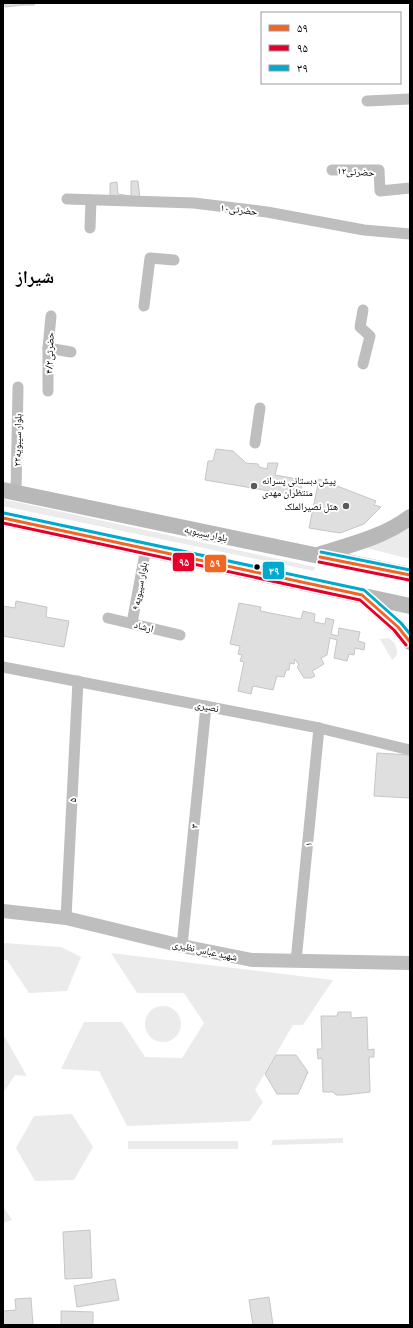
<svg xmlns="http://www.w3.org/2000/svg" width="413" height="1328" font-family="Commissioner,'Noto Naskh Arabic',sans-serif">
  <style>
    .green { fill: #ebebeb }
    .building { fill: #dfdfdf; stroke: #c6c6c6 }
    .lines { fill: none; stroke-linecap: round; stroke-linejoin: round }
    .minor { stroke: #bebebe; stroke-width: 11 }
    .tertiary { stroke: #bebebe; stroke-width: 14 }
    .secondary { stroke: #b8b8b8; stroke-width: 16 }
    .bus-1-casing { stroke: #fff; stroke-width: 6 }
    .bus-2-casing { stroke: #fff; stroke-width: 6 }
    .bus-3-casing { stroke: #fff; stroke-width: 6 }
    .bus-1 { stroke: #f26522; stroke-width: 3 }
    .bus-2 { stroke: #e4002b; stroke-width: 3 }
    .bus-3 { stroke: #00a9ce; stroke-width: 3 }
    .poi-dot { fill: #595959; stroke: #fff; stroke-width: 1.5 }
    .bus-dot { fill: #000; stroke: #fff; stroke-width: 1.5 }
    .labels { text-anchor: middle; stroke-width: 4; stroke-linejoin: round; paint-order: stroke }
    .street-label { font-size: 10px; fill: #000; stroke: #fff }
    .poi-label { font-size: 10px; fill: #000; stroke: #fff; text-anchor: start }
    .town-label { font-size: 18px; font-weight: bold; fill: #000; stroke: #fff }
    .line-badge { stroke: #fff; stroke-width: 1.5 }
    .badge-label { font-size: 11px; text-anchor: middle; font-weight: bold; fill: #fff }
  </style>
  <rect width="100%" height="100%" fill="#fff"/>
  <g class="green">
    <path d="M3,499L315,567L314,571L3,506Z"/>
    <path d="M410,526V559L363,547C381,543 395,537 410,526Z"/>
    <path d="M389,638C396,643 397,647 397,655L392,660L380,639Z"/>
    <path d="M3,943L61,947L81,957L67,991L29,993L7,960H3Z"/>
    <path d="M111,953L333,980L303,1025H293L255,1090L263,1102L250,1121L127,1126L99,1071L61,1069L84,1022H122L145,1057L182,1058L204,1023L184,993H137Z"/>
    <circle cx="163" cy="1024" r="18"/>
    <path d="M3,1034L27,1076L15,1075L3,1093Z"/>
    <path d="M72,1114L93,1147L74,1180L35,1181L16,1148L34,1116Z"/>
    <path d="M343,1138V1143L271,1145L273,1140Z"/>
    <rect x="128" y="1141" width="110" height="8"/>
    <path d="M3,1206L12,1220L3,1223Z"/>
  </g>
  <g class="building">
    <path d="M5,3H22V5L5,7Z"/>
    <rect x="22" y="3" width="12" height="2"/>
    <path d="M131,181H138L140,199L110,196V183L117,182L118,194L131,196Z"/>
    <path d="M216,449L233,451L246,463L258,464L259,467L267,469L268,463H278L275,475L303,480L299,496L205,480L208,461H213Z"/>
    <path d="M319,479L376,501L374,505L381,507L364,524L340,533L309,528Z"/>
    <path d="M16,601L47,607L46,617L69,621L64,647L3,636V606L15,608Z"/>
    <path d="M239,603L261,607L260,611L301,619L303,611L315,614L314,622L325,624L326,618L334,620L331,634L338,636L339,628L360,632L358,641L365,643L364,650L355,648L354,655L349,654L347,661L334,658L337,640L330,638L327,655L321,658L324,664L312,671L315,676L311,678H304L297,667L299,665L295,659L294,664L290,663L289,670H286L284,677L277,676L273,690L253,686L251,694L238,691L244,662L240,661L242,655L238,654L240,646L230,644Z"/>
    <path d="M377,753L410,755V798L374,796Z"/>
    <path d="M338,1012H351V1018L367,1017L368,1050L374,1049V1057H369L370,1092L344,1095H336L333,1092H323L322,1058L318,1059L317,1049H322L321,1016H337Z"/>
    <path d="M276,1055H296L308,1072L298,1094H277L265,1074Z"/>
    <path d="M90,1230L92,1278L65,1279L63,1232Z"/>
    <path d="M115,1279L119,1300L77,1307L74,1286Z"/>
    <path d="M269,1297L273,1325H253L249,1300Z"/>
    <path d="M31,1298L33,1325H3V1311L16,1310L15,1299Z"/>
    <path d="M61,1311L93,1312V1325H61Z"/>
  </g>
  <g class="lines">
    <g class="minor">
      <path d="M367,101L410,99"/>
      <path d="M332,170H379L380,191L410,188"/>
      <path d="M67,199L194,203L267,212L364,230L410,234"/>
      <path d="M90,228L91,200"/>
      <path d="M144,306L150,258L174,260"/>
      <path d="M48,348L71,352"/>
      <path d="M363,364L370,336L360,327L363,310"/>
      <path d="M48,391V348L51,316"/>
      <path d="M255,443L260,408"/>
      <path d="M16,493L18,387"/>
      <path d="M108,618L180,635"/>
      <path d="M132,623L146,548"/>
      <path d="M3,667L319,728L410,750"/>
      <path d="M66,918L78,681"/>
      <path d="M182,946L206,706"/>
      <path d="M296,961L319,728"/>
    </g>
    <path class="tertiary" d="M3,911L66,918L182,946L252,960L410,963"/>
    <g class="secondary">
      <path d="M3,490L410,575"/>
      <path d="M3,518L410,606"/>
      <path d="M318,555C349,545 384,537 410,517"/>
      <path d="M363,596L398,627L410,642"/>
    </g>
    <g class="bus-1-casing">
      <g id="bus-1">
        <path d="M3,518L362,595L398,627L410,642"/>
        <path d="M320,557L410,575"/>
      </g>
    </g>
    <g class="bus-2-casing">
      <g id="bus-2">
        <path d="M3,523L360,600L394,630L406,645"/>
        <path d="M319,562L409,580"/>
      </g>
    </g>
    <g class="bus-3-casing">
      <g id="bus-3">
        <path d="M4,513L364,590L401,623L410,634"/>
        <path d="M321,552L410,570"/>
      </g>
    </g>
    <use href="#bus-1" class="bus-1"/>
    <use href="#bus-2" class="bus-2"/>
    <use href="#bus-3" class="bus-3"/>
  </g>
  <g class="poi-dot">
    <circle cx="254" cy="486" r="4"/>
    <circle cx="346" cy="506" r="4"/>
  </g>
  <circle class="bus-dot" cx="257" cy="567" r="3.5"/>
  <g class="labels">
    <g class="street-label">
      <text transform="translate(356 171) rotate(3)" y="4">حضرتی۱۲</text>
      <text transform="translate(239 209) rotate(7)" y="4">حضرتی۱۰</text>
      <text transform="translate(49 353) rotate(-88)" y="4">حضرتی۴/۲</text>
      <text transform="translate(17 440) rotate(-89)" y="4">بلوار سیبویه۲۲</text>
      <text transform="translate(206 533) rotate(12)" y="4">بلوار سیبویه</text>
      <text transform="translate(139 586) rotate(-80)" y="4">بلوار سیبویه۹</text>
      <text transform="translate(144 626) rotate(14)" y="4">ارشاد</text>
      <text transform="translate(207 706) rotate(11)" y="4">نصیری</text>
      <text transform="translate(72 800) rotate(-87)" y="4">۵</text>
      <text transform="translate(194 826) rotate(-84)" y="4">۳</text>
      <text transform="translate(308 844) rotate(-84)" y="4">۱</text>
      <text transform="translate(205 950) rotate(12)" y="4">شهید عباس نظیری</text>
    </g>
    <g class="poi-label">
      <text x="262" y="484">پیش دبستانی پسرانه<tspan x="262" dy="12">منتظران مهدی</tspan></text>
      <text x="338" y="510" text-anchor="end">هتل نصیرالملک</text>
    </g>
    <g class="town-label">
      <text x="35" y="283">شیراز</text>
    </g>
  </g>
  <g class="line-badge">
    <rect x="172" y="552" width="23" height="20" rx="4" fill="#e4002b"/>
    <rect x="204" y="554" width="23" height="19" rx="4" fill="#f26522"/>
    <rect x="262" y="561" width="23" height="19" rx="4" fill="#00a9ce"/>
  </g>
  <g class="badge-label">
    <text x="184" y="566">۹۵</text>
    <text x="215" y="567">۵۹</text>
    <text x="274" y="575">۳۹</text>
  </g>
  <rect width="413" height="1328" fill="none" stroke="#000000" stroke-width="8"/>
  <rect x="261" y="12" width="140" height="72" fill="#ffffff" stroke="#999999"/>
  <rect x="269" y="25" width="20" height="6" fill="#f26522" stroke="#999999"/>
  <text x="297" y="32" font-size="12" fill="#000000">۵۹</text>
  <rect x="269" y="45" width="20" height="6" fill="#e4002b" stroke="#999999"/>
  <text x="297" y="52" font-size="12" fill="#000000">۹۵</text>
  <rect x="269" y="65" width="20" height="6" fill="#00a9ce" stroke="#999999"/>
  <text x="297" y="72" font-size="12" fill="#000000">۳۹</text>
</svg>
